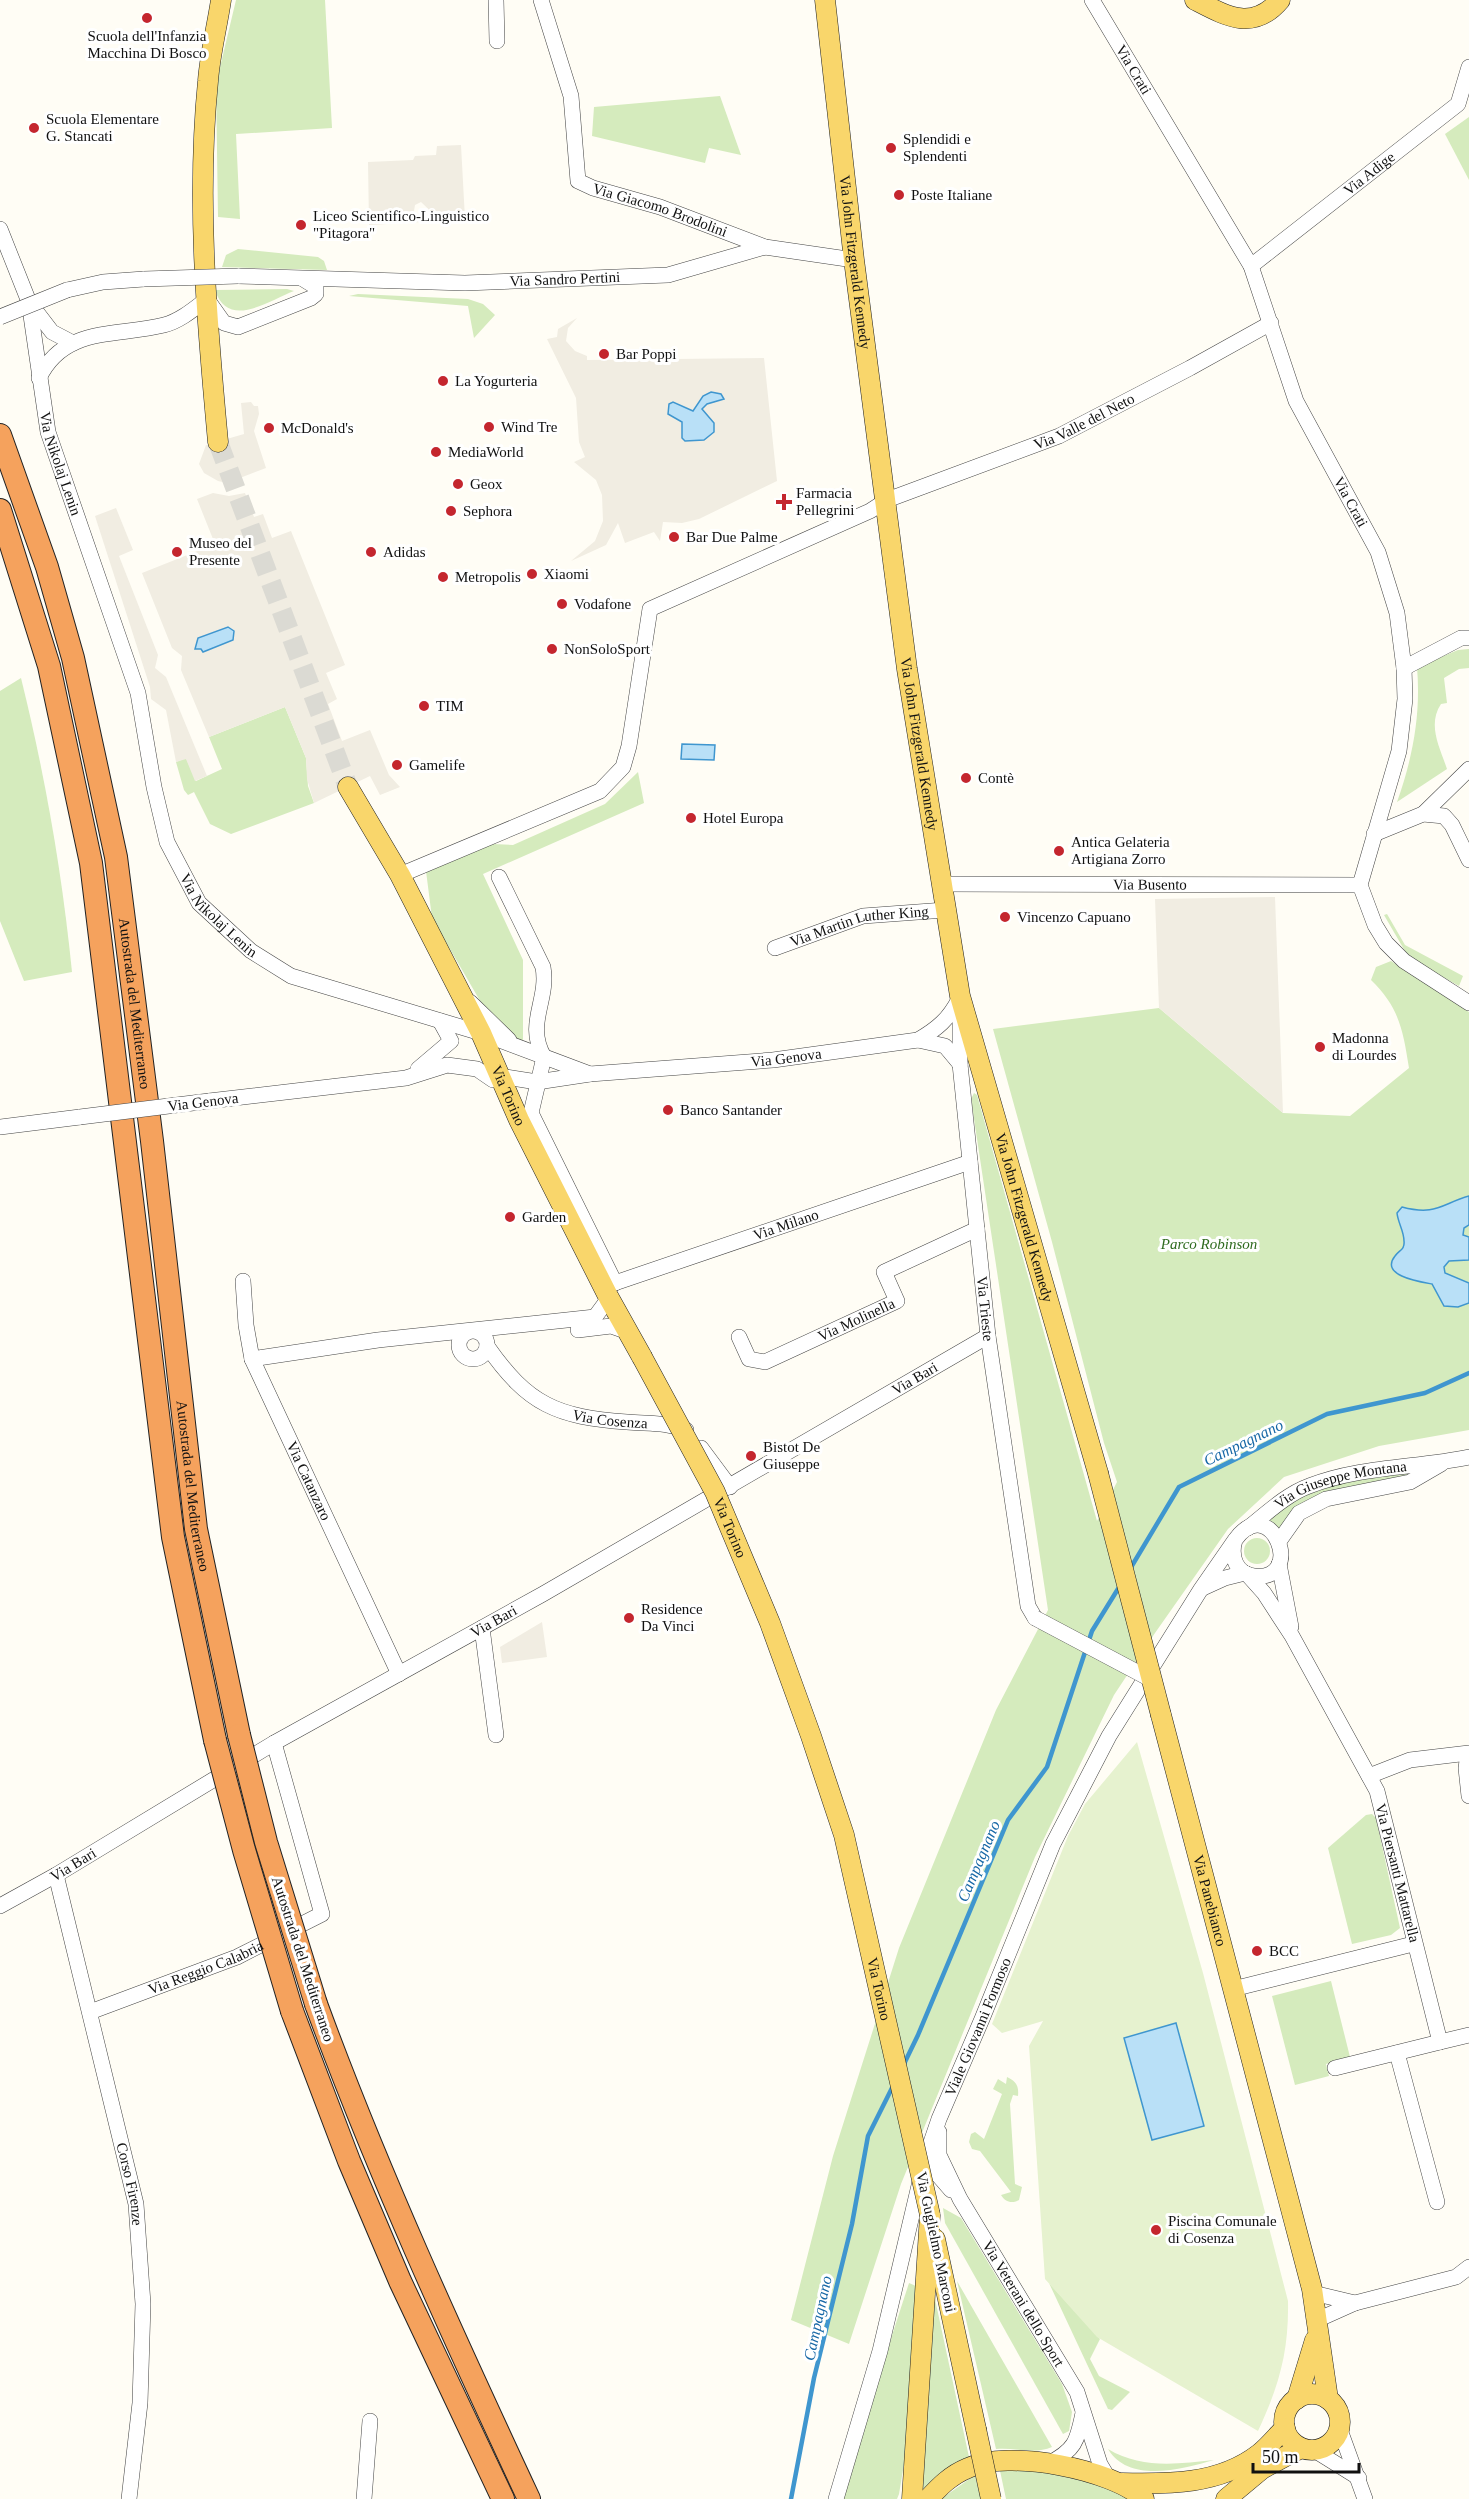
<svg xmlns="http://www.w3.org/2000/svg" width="1469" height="2499" font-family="Georgia,serif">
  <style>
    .green { fill: #d5ebbd }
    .pitch { fill: #e6f2cf }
    .plaza { fill: #f1ede2 }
    .water { fill: #b9e0f7; stroke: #3f96cf; stroke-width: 1.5 }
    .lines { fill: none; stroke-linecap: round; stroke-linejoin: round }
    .stream { stroke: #3f96cf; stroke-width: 4.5 }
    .major-tunnel { stroke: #dbdad3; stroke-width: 20; stroke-dasharray: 20 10; stroke-linecap: butt }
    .minor-casing { stroke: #444; stroke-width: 16 }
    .major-casing { stroke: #222; stroke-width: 21 }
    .highway-casing { stroke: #222; stroke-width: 24 }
    .minor { stroke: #fff; stroke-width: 15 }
    .major { stroke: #f9d66b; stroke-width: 20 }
    .highway { stroke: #f5a25d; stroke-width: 22 }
    .minor-bridge-casing { stroke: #444; stroke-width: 16; stroke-linecap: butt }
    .major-bridge-casing { stroke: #222; stroke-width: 21; stroke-linecap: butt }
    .highway-bridge-casing { stroke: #222; stroke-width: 24; stroke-linecap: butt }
    .minor-bridge { stroke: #fff; stroke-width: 15 }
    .major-bridge { stroke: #f9d66b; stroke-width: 20 }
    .highway-bridge { stroke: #f5a25d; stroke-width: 22 }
    .poi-dot { fill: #c4262e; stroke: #fff; stroke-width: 2 }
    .labels { text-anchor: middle; stroke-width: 6; stroke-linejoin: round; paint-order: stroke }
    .poi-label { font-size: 15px; fill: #111; stroke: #fff; text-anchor: start }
    .street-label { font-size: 15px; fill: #111; stroke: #fff }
    .park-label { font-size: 15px; font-style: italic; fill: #2f6b1f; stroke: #fff }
    .water-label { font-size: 16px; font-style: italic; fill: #1768a6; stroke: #fff }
  </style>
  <rect width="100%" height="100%" fill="#fffdf5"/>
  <g class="green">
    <path d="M236,0H325L332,128L236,134L240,219L218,217L216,84Z"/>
    <path d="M720,96L741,155L709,148L705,163L592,136L594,107Z"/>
    <path d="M1469,117V180L1445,134Z"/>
    <path d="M238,249L318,257L324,261L327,270L222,267L226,255Z"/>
    <path d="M287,289L294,291C268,301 228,330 215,290Z"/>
    <path d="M358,294L468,299L483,304L495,315L474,338L468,306L349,296Z"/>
    <path d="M1469,649V668L1459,669L1444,678L1447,703L1441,704C1427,725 1440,748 1447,769L1397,802C1413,757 1421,714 1417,667L1458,650Z"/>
    <path d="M21,678C45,775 62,872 72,972L24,981L0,921V691Z"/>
    <path d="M285,707L306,758L308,786L314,803L231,834L210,824L194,792L188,795L184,790L176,762L186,758L196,781L222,769L209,737Z"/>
    <path d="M638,772L644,803L483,874L523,960V1040L515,1039L483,1006L432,918L426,871L492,844L513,845L605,804Z"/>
    <path d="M1387,914L1405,945L1463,976L1459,986L1409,958L1384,915Z"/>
    <path d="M1391,961L1469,1012V1430L1379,1446L1284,1477L1228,1529L1155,1633L1114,1695L1035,1857L901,2184L849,2344L791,2320L833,2156L899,1948L996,1710L1048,1610L971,1099L974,1093L977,1095L1097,1521L1117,1482L1104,1443L1052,1242L993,1029L1159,1008L1283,1113L1350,1116L1409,1068C1403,1030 1399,1007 1371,980L1376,967Z"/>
    <path d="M1407,1469L1421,1472L1325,1496L1280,1534L1260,1524L1310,1491L1346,1480Z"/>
    <circle cx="1257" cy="1551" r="13"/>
    <path d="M1372,1814L1376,1818L1400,1928L1391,1935L1352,1944L1328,1848L1366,1815Z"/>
    <path d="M1331,1981L1350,2057L1326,2064L1329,2076L1295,2085L1272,1996Z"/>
    <path d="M1007,2077C1016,2081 1019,2086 1018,2096L1013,2095L1010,2104L1015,2184L1022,2187L1019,2200C1012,2204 1005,2202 1001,2195L1011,2192L980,2151L972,2149L969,2142L971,2134L975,2132L984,2139L1002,2094L993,2089L998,2079L1006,2084Z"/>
    <path d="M943,2208L961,2218L1062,2384L1072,2412L1069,2431L1063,2434L945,2223Z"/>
    <path d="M957,2281L1052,2447C1034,2455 1015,2447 996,2449Z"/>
    <path d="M909,2283L916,2286L906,2452L899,2494L897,2499H843L884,2360Z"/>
    <path d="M1049,2283L1100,2339L1090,2359L1099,2376L1130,2392L1112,2410L1108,2409Z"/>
    <path d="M932,2285L969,2457L947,2469L918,2493Z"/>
    <path d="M1108,2449C1141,2469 1177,2464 1214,2460C1183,2469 1129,2484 1108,2449Z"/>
    <path d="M999,2466C1041,2467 1096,2480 1134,2499H1006Z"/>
    <path d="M975,2475L981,2499H941Z"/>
  </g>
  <path class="pitch" d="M1137,1742L1203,1973L1288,2301C1289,2352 1279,2386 1258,2431L1097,2337L1045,2279L1029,2046L1043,2021L1002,2033L992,2024L1068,1836L1085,1804Z"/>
  <g class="plaza">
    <path d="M461,145L465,219L441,221L421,202L415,205L414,211L424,222L369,225L368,162L413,160L415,156L436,155L437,146Z"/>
    <path d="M577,318L568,328L566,341L575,351L587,356V360L764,358L777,481L699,519L682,523L663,522L660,541L654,532L625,543L618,523L606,545L571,561L595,541L603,521L602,495L596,480L574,462L585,457L579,442L576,398L547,339L557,337L558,329Z"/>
    <path d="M251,402L254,406H258L259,414L254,431L266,468L227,483L218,481L204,473L199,464L206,445L244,434L241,403Z"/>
    <path d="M213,493L229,496L245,493L254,517L263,514L272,538L291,531L345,665L326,673L337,699L328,704L342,741L370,730L389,775L400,787L380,795L370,776L314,803L307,779L306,758L285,707L209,737L181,670L182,656L172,648L142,573L215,544L197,499Z"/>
    <path d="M116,508L133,550L119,556L158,655L155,668L166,677L207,776L195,781L186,759L176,762L166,710L151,699L150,687L95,516Z"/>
    <path d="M1275,897L1283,1113L1159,1008L1155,899Z"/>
    <path d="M542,1622L547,1657L502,1663L500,1647Z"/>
  </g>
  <g class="water">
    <path d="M711,392L721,394L724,399L707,404L702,409L714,423V432L704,440L685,441L682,438V422L668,414L669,404L673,402L693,411L703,396Z"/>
    <path d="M228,627L234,631L233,640L203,652L201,649H195L198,638Z"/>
    <path d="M682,744L715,745L714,760L681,759Z"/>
    <path d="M1469,1196V1225L1464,1228L1463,1235L1469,1237V1260L1449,1261L1444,1267L1445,1273L1469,1283V1303L1458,1307L1444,1306L1432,1284C1421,1282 1379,1276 1395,1256C1399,1250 1405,1250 1404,1241C1404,1231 1398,1223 1397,1213L1402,1207C1436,1216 1441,1204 1469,1196Z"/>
    <path d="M1176,2023L1204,2126L1152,2140L1124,2038Z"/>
  </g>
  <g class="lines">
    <g class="stream">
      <path d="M1130,1569L1179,1487L1327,1414L1425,1393L1469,1373"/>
      <path d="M903,2066L918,2035L1008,1820L1047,1767L1092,1631L1121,1584"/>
      <path d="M791,2499L814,2378L852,2224L868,2136L894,2084"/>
    </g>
    <path class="major-tunnel" d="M218,442L348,787"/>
    <g class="minor-casing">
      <g id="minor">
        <path d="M496,0L497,41"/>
        <path id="s1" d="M541,0L571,96L578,181L593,188L660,207L765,247L854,260"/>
        <path id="s2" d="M1092,0L1251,266L1296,401L1378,552L1397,613L1404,668L1405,699L1399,751L1360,885L1375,925L1386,943L1404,961L1469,1003"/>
        <path d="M0,229L29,302L52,332L73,343"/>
        <path id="s3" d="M1251,266L1458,104L1469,67"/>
        <path id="s4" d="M238,276L465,283L668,275L765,247"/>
        <path d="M67,290L103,282L144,279"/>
        <path id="s5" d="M29,302L48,432L138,693L154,787L167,842L199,903L251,951L291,976L481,1033L590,1074"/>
        <path d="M39,378C64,326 116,337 164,325C180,321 194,309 207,299L224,323L238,327L311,298L316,294V287L303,279"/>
        <path d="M1404,668L1461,638H1469"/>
        <path d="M1423,814L1469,769"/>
        <path d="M1374,834L1423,814L1444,816L1452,825L1469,860"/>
        <path id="s6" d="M400,875L600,791L623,767L629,746L650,609L870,511L887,500L1059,436L1190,368L1271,323"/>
        <path d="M499,877L543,967C549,1001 525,1023 544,1057L531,1113L615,1283"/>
        <path id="s7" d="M940,884L1360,885"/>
        <path id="s8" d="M775,948L863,916L945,910"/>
        <path d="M470,1002L509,1040"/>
        <path id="s9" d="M960,1013V1064L988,1336L1028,1606L1035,1618"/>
        <path d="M918,1040L945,1046L960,1064"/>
        <path d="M418,1069L451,1041L440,1021"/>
        <path id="s10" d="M486,1074L537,1082L590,1074L773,1060L918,1040C937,1029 949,1019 959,999"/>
        <path d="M209,1101L406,1078L447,1065L477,1069L493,1080"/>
        <path d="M0,1127L80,1117"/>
        <path id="s11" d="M243,1281L246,1325L252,1359L399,1674"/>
        <path id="s12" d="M606,1286L970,1162"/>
        <path d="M578,1330L611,1326L628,1332"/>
        <circle cx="473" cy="1345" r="14"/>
        <path id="s13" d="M739,1337L749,1359L765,1362L897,1301L884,1272L977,1229"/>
        <path id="s14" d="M487,1346C528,1405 557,1417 627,1422C648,1424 666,1422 686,1430"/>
        <path d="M252,1359L378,1340L595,1317L609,1298"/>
        <path d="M701,1448L730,1487"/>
        <path id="s15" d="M1248,1528C1267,1513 1287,1494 1309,1486C1360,1466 1417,1468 1469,1457"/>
        <path d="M1280,1540L1299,1513L1326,1499L1410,1482L1441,1464"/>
        <path d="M1279,1564L1291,1627"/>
        <path id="s16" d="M1247,1574L1264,1593L1292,1636L1377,1791L1440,2042L1335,2068"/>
        <path d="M1203,1588L1225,1578L1245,1573"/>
        <path d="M482,1628L496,1735"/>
        <path d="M1468,1754L1466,1768L1469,1796"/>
        <path d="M1369,1776L1410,1760L1469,1753"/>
        <path id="s17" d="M56,1875L136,2204L143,2304L140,2403L129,2499"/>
        <path id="s18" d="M0,1906L56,1875L274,1743L543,1594L988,1336"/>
        <path d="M1233,1989L1413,1944"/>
        <path id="s19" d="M90,2012L237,1957L322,1914L274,1743"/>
        <path d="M1440,2042L1469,2035"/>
        <path d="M1397,2053L1437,2202"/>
        <path id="s20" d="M939,2132V2155L960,2199L1077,2392L1100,2464L1109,2479"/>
        <path d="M925,2160L951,2190"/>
        <path d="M1313,2293L1355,2303"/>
        <path d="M1317,2320L1355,2303L1456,2277L1469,2267"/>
        <path d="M1340,2430L1365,2499"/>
        <path d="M1314,2450L1359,2478"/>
        <path d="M1048,2464C1075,2450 1077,2442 1083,2413"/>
        <path d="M364,2499L370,2421"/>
        <path id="s21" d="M836,2499L880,2351L925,2160L939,2119L982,2019L1053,1844L1109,1736L1201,1589L1235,1540C1271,1490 1307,1582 1254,1576C1236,1574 1230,1556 1235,1540"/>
      </g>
    </g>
    <g class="major-casing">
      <g id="major">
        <path id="s22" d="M825,0L854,260L907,669L960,996L1098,1473"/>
        <path d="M1195,0C1226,16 1253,32 1280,0"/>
        <path d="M218,442C207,323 196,201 208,81C210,54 217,27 221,0"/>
        <path id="s23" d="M348,787L400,875L481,1033L519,1120L609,1298L642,1357"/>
        <path id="s24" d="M1161,1715L1312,2289L1328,2399"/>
        <path d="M935,2239L976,2429"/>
        <circle cx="1312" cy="2422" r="28"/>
        <path d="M1297,2399L1315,2340"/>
        <path d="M1122,2483C1168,2484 1219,2485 1259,2454C1268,2447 1276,2437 1285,2428"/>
        <path d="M912,2499L930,2215"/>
        <path d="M928,2499C940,2486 951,2475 968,2468C1008,2449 1112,2469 1144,2499"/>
        <path d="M1226,2499L1262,2469L1301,2448"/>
      </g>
    </g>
    <g class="highway-casing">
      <g id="highway">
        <path id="s25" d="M0,435L47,567L73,658L116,857L152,1141L196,1529L239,1735"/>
        <path d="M0,510L49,666L91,863L173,1537L215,1740"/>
        <path d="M316,2004C378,2173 453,2336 529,2499"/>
        <path d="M292,2011L349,2161L400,2281L503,2499"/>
      </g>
    </g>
    <use href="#minor" class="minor"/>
    <use href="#major" class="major"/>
    <use href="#highway" class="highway"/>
    <g class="minor-bridge-casing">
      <g id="minor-bridge">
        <path d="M144,279L238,276"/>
        <path d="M0,317L67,290"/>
        <path d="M80,1117L209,1101"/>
        <path d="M1035,1618L1152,1680"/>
      </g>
    </g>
    <g class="major-bridge-casing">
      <g id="major-bridge">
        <path id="s26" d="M642,1357L715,1492L770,1623L811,1736L844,1835L930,2215"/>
        <path d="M1098,1473L1161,1715"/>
        <path d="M976,2429L991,2499"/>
      </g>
    </g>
    <g class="highway-bridge-casing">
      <g id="highway-bridge">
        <path d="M239,1735L266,1842L316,2004"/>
        <path d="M215,1740L244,1850L292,2011"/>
      </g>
    </g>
    <use href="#minor-bridge" class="minor-bridge"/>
    <use href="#major-bridge" class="major-bridge"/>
    <use href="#highway-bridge" class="highway-bridge"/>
  </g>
  <g class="poi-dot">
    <circle cx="147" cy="18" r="6"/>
    <circle cx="34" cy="128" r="6"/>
    <circle cx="891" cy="148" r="6"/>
    <circle cx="899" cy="195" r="6"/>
    <circle cx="301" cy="225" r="6"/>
    <circle cx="604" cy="354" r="6"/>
    <circle cx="443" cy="381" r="6"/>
    <circle cx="489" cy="427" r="6"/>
    <circle cx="269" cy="428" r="6"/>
    <circle cx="436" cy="452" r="6"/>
    <circle cx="458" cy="484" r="6"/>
    <path d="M781 493h6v6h6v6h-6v6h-6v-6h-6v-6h6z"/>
    <circle cx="451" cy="511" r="6"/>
    <circle cx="674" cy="537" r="6"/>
    <circle cx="177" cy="552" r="6"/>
    <circle cx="371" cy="552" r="6"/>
    <circle cx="532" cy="574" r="6"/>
    <circle cx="443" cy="577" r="6"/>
    <circle cx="562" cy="604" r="6"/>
    <circle cx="552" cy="649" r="6"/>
    <circle cx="424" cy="706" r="6"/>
    <circle cx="397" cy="765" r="6"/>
    <circle cx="966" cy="778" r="6"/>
    <circle cx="691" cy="818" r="6"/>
    <circle cx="1059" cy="851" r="6"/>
    <circle cx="1005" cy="917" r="6"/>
    <circle cx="1320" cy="1047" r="6"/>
    <circle cx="668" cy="1110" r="6"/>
    <circle cx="510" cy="1217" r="6"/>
    <circle cx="751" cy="1456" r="6"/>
    <circle cx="629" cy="1618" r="6"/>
    <circle cx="1257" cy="1951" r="6"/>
    <circle cx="1156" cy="2230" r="6"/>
  </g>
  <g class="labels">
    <g class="poi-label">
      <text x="147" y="41" text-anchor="middle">Scuola dell'Infanzia<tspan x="147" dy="17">Macchina Di Bosco</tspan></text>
      <text x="46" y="124">Scuola Elementare<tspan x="46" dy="17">G. Stancati</tspan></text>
      <text x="903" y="144">Splendidi e<tspan x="903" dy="17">Splendenti</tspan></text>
      <text x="911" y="200">Poste Italiane</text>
      <text x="313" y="221">Liceo Scientifico-Linguistico<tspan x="313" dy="17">"Pitagora"</tspan></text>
      <text x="616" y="359">Bar Poppi</text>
      <text x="455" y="386">La Yogurteria</text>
      <text x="501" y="432">Wind Tre</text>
      <text x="281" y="433">McDonald's</text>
      <text x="448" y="457">MediaWorld</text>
      <text x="470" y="489">Geox</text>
      <text x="796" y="498">Farmacia<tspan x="796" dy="17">Pellegrini</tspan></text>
      <text x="463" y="516">Sephora</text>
      <text x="686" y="542">Bar Due Palme</text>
      <text x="189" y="548">Museo del<tspan x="189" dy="17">Presente</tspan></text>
      <text x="383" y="557">Adidas</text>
      <text x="544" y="579">Xiaomi</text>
      <text x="455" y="582">Metropolis</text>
      <text x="574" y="609">Vodafone</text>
      <text x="564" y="654">NonSoloSport</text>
      <text x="436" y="711">TIM</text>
      <text x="409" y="770">Gamelife</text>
      <text x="978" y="783">Contè</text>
      <text x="703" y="823">Hotel Europa</text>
      <text x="1071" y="847">Antica Gelateria<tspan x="1071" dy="17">Artigiana Zorro</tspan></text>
      <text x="1017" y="922">Vincenzo Capuano</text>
      <text x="1332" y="1043">Madonna<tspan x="1332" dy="17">di Lourdes</tspan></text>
      <text x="680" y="1115">Banco Santander</text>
      <text x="522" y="1222">Garden</text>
      <text x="763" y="1452">Bistot De<tspan x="763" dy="17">Giuseppe</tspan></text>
      <text x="641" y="1614">Residence<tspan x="641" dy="17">Da Vinci</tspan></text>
      <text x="1269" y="1956">BCC</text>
      <text x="1168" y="2226">Piscina Comunale<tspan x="1168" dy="17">di Cosenza</tspan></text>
    </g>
    <g class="street-label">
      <text dy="5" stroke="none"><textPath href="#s2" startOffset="81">Via Crati</textPath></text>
      <text dy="5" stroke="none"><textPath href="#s3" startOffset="150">Via Adige</textPath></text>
      <text dy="5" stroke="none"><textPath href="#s1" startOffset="273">Via Giacomo Brodolini</textPath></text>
      <text dy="5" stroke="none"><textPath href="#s22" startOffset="264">Via John Fitzgerald Kennedy</textPath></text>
      <text dy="5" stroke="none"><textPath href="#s4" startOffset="327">Via Sandro Pertini</textPath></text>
      <text dy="5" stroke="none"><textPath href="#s6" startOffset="884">Via Valle del Neto</textPath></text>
      <text dy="5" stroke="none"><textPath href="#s5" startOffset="165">Via Nikolaj Lenin</textPath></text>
      <text dy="5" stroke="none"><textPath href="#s2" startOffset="567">Via Crati</textPath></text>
      <text dy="5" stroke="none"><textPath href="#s22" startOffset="750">Via John Fitzgerald Kennedy</textPath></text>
      <text dy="5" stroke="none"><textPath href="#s7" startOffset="210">Via Busento</textPath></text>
      <text dy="5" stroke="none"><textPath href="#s5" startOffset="650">Via Nikolaj Lenin</textPath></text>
      <text dy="5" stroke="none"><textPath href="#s8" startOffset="88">Via Martin Luther King</textPath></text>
      <text dy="5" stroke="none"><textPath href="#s25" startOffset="586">Autostrada del Mediterraneo</textPath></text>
      <text dy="5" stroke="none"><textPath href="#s10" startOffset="302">Via Genova</textPath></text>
      <text dy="5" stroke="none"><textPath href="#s23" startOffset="348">Via Torino</textPath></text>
      <text transform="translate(203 1102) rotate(-7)" y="5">Via Genova</text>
      <text dy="5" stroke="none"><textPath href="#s22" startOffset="1236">Via John Fitzgerald Kennedy</textPath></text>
      <text dy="5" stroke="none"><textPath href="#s12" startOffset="190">Via Milano</textPath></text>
      <text dy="5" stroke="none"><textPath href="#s9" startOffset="297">Via Trieste</textPath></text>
      <text dy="5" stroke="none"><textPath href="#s13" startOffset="141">Via Molinella</textPath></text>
      <text dy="5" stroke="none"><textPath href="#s18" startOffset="1056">Via Bari</textPath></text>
      <text dy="5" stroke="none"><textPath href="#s14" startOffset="150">Via Cosenza</textPath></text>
      <text dy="5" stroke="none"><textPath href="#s11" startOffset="213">Via Catanzaro</textPath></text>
      <text dy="5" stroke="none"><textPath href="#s25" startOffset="1072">Autostrada del Mediterraneo</textPath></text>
      <text dy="5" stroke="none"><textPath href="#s15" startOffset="105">Via Giuseppe Montana</textPath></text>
      <text dy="5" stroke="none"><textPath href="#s26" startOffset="192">Via Torino</textPath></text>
      <text dy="5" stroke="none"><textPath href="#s18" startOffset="570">Via Bari</textPath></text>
      <text dy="5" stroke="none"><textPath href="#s18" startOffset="84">Via Bari</textPath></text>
      <text dy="5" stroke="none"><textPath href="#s16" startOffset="338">Via Piersanti Mattarella</textPath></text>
      <text dy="5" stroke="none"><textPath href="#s24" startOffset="192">Via Panebianco</textPath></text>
      <text transform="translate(303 1959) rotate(72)" y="5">Autostrada del Mediterraneo</text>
      <text dy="5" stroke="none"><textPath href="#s19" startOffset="124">Via Reggio Calabria</textPath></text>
      <text dy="5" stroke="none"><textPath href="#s26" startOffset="678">Via Torino</textPath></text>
      <text dy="5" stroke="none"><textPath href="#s21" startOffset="494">Viale Giovanni Formoso</textPath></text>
      <text dy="5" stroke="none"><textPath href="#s17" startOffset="318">Corso Firenze</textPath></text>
      <text transform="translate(936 2242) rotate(78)" y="5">Via Guglielmo Marconi</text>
      <text dy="5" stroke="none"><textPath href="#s20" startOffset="194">Via Veterani dello Sport</textPath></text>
    </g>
    <g class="park-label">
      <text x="1209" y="1249">Parco Robinson</text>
    </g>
    <g class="water-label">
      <text transform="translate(1243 1442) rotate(-26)" y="6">Campagnano</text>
      <text transform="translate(978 1861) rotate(-67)" y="6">Campagnano</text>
      <text transform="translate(817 2318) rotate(-78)" y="6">Campagnano</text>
    </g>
  </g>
  <path d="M1253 2463v9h106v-9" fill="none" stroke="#111111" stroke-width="3"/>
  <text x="1262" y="2463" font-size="18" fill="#111111" stroke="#ffffff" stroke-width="4.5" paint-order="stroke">50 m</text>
</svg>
